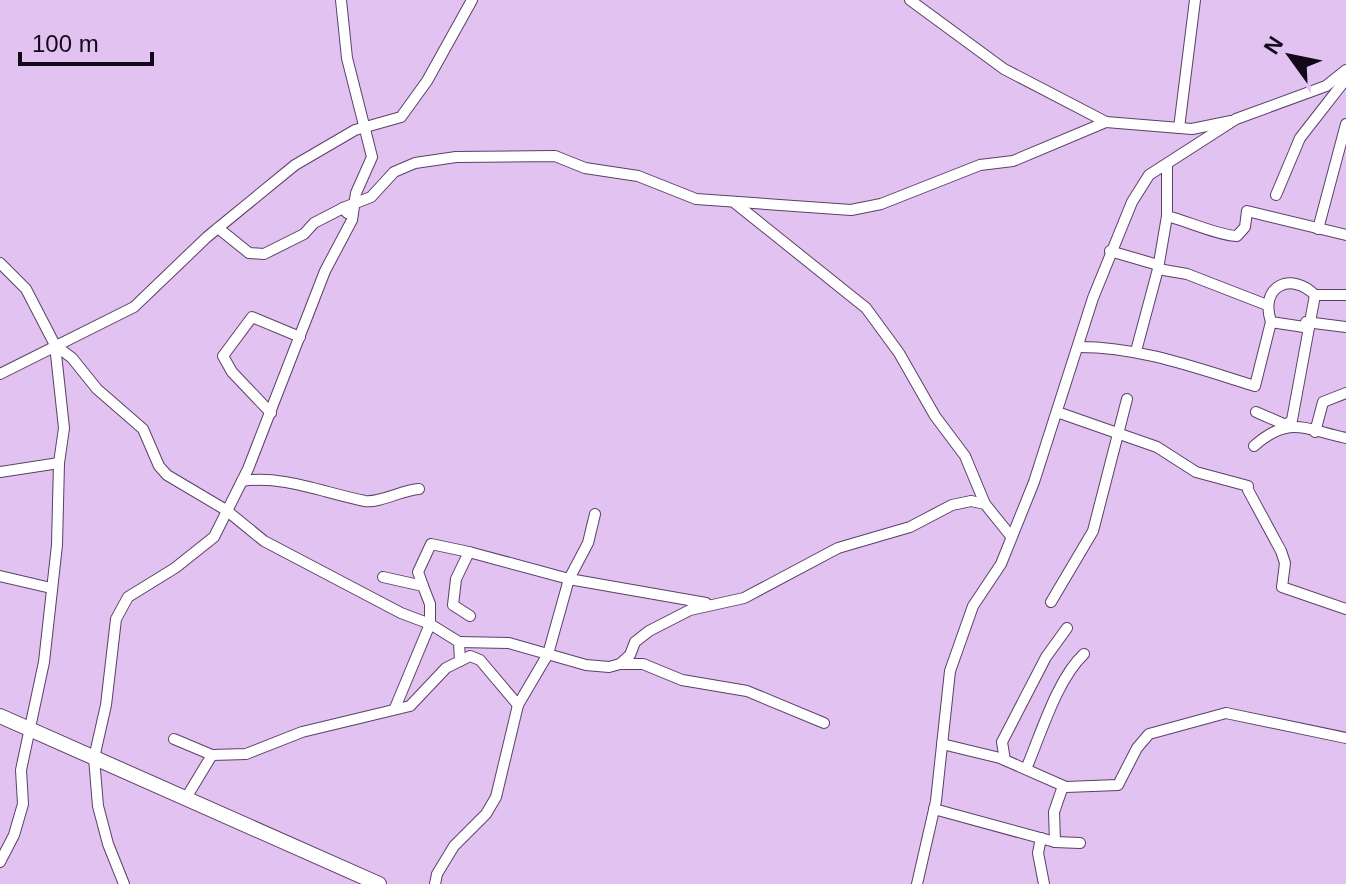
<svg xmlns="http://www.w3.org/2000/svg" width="1346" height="884" font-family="Arial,sans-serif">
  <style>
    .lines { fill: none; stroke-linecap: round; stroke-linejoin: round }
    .street-casing { stroke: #5b4067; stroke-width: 12 }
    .secondary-casing { stroke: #5b4067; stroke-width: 16 }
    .street { stroke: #fff; stroke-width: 10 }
    .secondary { stroke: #fff; stroke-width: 14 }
  </style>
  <rect width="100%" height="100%" fill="#e1c2f0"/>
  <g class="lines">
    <g class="street-casing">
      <g id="street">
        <path d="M910,0L1004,69L1106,122L1192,129L1231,121"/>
        <path d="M1179,128L1195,0"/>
        <path d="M1167,164V216C1187,221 1220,236 1237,236L1245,227L1247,211L1346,235"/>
        <path d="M1276,195L1300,138L1346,79"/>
        <path d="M735,203L866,308L899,353L935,416L965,456L985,504"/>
        <path d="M343,208L371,197L394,172L415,163L456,157L555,156L585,168L638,176L696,199L851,210L881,204L980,165L1013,161L1106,122"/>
        <path d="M1167,216L1158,269L1187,274L1267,305"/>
        <path d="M218,228L249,253L264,254L304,234L314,223L343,208L347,213"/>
        <path d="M1318,229L1346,124"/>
        <path d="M1110,251L1158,265"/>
        <path d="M0,263L26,289L55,345"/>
        <path d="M1315,295H1346"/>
        <path d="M1079,347C1141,347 1196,368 1255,386L1271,322L1304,327L1306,322L1346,327"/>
        <path d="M1136,351L1158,269"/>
        <path d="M0,374L134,307L207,237L295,165L355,130L401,117L427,81L472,0"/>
        <path d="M1057,412L1157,447L1196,472L1248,486"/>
        <path d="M1256,412L1286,425L1292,420L1315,295C1291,271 1259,286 1271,322"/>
        <path d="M271,413L232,372L223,356L252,317L300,337"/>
        <path d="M1315,432L1323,402L1346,393"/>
        <path d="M1254,446C1289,415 1304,429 1346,438"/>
        <path d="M0,472L59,463"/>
        <path d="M242,481C284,475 324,493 365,501C380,503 402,490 419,489"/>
        <path d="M1248,490L1281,551L1285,563L1282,587L1346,609"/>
        <path d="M0,576L51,588"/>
        <path d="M383,577L423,586L430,604V624L459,642L460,661"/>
        <path d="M423,586L418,572L431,544L469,552"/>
        <path d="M1051,602L1093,531L1127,399"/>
        <path d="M470,616L453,605L456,579L469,552L569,579L706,603"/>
        <path d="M459,642L509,643L586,665L609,667L620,664L630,655L635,642L649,631L690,610L744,598L838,548L910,527L952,505L971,501L985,504L1010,535"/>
        <path d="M620,664H643L682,680L747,691L824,723"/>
        <path d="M174,739L212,755"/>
        <path d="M942,744L1000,758L1066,787L1118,785L1137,748L1149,734L1226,713L1346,738"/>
        <path d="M1005,760L1002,742L1046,657L1067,628"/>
        <path d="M1026,769C1041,734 1057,679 1084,654"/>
        <path d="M186,798L212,755L246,754L302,732L410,706L446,668L470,656L480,660L518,705"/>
        <path d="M934,809L1055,842L1080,843"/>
        <path d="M1041,838L1038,853L1044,884"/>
        <path d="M1055,842L1054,812L1063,786"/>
        <path d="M0,862L14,835L23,804L21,770L44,662L57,545L59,463L64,428L55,345L72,358L97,389L143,429L159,466L167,475L226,510L264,541L401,613L430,624L395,708"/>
        <path d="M124,884L108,844L98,806L94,758L106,705L116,619L128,597L175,568L214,537L248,469L325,271L352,220L356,193L372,157L347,58L341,0"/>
        <path d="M435,884L437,874L454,846L486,814L496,797L518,705L548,654L569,579L588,543L595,514"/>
        <path d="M917,884L936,801L950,671L973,606L1001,564L1034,482L1093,298L1132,202L1149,175L1236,119L1326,86L1346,70"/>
      </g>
    </g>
    <g class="secondary-casing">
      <path id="secondary" d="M0,716L379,884"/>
    </g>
    <use href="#street" class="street"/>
    <use href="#secondary" class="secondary"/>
  </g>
  <g transform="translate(1290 56) rotate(303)" stroke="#e1c2f0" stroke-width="6" paint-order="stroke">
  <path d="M0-6L14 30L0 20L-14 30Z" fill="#130818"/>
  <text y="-12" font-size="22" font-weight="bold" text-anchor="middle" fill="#130818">N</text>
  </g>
  <path d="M20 52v12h132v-12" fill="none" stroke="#130818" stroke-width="4"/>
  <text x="32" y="52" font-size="24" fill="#130818" stroke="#e1c2f0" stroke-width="6" paint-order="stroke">100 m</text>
</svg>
